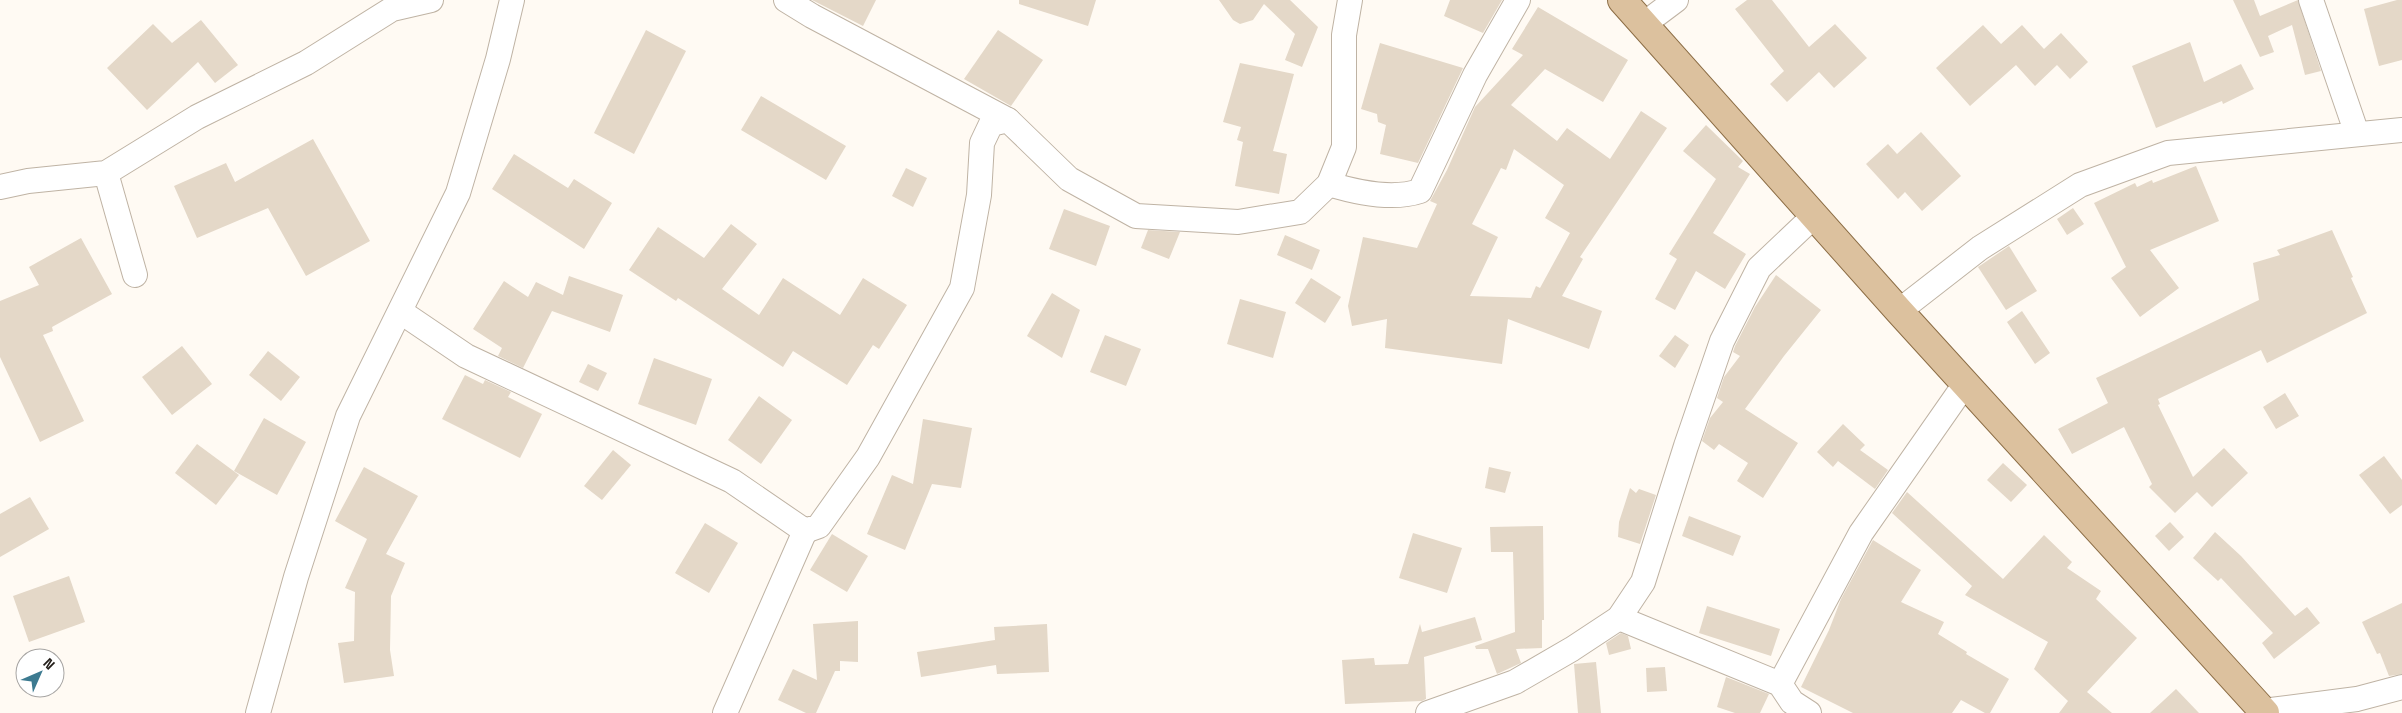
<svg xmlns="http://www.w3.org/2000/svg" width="2402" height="713" font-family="'Space Grotesk',sans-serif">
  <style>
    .building { fill: #e4d8c8; fill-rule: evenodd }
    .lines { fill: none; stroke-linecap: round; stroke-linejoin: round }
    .minor-casing { stroke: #bfb3a4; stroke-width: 26 }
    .major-casing { stroke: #8c6d45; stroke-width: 30 }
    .minor { stroke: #fff; stroke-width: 24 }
    .major { stroke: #dcc19e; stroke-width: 28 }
  </style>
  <rect width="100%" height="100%" fill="#fffaf3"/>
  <g class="building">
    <path d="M812,0H876L863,26Z"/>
    <path d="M1019,0H1096L1088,26L1019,4Z"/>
    <path d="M1219,0H1290L1318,27L1302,67L1285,60L1295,34L1264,4L1253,20L1240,24L1233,20Z"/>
    <path d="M1450,0H1502L1483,33L1444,16Z"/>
    <path d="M1747,0H1772L1809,47L1835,24L1867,58L1834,88L1819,72L1787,102L1770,84L1784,71L1735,9Z"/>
    <path d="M2233,0H2254L2260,16L2298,0L2321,71L2305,75L2292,25L2268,36L2274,52L2260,57Z"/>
    <path d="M2397,0H2402V60L2379,66L2364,9Z"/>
    <path d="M1538,7L1628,60L1603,102L1545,69L1511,105L1557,141L1567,128L1610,159L1641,111L1667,128L1580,257L1583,259L1562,296L1602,311L1589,349L1508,319L1502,364L1385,348L1387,319L1352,326L1348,306L1363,237L1417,248L1437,204L1430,201L1447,170L1475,107L1523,55L1512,49ZM1514,149L1564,185L1545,218L1570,233L1540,288L1536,286L1531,298L1470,296L1498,237L1472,224L1501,168L1506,170Z"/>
    <path d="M201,20L238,65L215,83L198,62L147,110L107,68L153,24L172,43Z"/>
    <path d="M1983,25L2001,44L2022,25L2044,49L2061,33L2088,62L2070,79L2057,65L2035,86L2016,65L1970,106L1936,68Z"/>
    <path d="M646,30L686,51L634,154L594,133Z"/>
    <path d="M998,30L1043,60L1011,106L964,79Z"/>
    <path d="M2190,42L2204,82L2241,64L2254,89L2223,104L2222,101L2156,128L2132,66Z"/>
    <path d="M1380,43L1463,68L1418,163L1380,154L1386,125L1378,122L1377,114L1361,109Z"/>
    <path d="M1240,63L1294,74L1273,151L1287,154L1279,194L1235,186L1243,142L1237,140L1241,127L1223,122Z"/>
    <path d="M761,96L846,146L826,180L741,130Z"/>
    <path d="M1706,125L1743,161L1738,167L1750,174L1713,233L1746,254L1725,289L1696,271L1675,310L1655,299L1677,259L1669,254L1716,179L1683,151Z"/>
    <path d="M1921,132L1961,176L1922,211L1905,192L1898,199L1866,164L1888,144L1897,154Z"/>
    <path d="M313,139L370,241L306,276L268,208L197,238L174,186L226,163L235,182Z"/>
    <path d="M514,154L568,188L574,179L612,203L584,249L492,189Z"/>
    <path d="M2196,166L2219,221L2150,250L2179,288L2140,317L2111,278L2126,267L2094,203L2135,183L2137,187L2152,180L2153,183Z"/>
    <path d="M906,168L927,178L913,207L892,196Z"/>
    <path d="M2073,208L2084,224L2067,235L2057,219Z"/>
    <path d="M1064,209L1110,226L1096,266L1049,249Z"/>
    <path d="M731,224L757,244L722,289L759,315L783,278L840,315L863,278L907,305L879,349L873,345L847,385L793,351L783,367L678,298L676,301L629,270L658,227L704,258Z"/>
    <path d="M1148,230L1180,232L1169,259L1141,248Z"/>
    <path d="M2332,230L2353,277L2351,278L2367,313L2267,363L2261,350L2158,399L2160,404L2158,405L2193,477L2224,448L2248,473L2212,507L2197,492L2175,513L2149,487L2152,484L2124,427L2072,454L2058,429L2108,403L2096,378L2259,300L2253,263L2280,255L2277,250Z"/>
    <path d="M1285,235L1320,250L1312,270L1277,255Z"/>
    <path d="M81,238L112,294L52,327L53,331L43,335L84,421L40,442L0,357V301L39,285L29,267Z"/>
    <path d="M2009,246L2037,291L2006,310L1978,267Z"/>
    <path d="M1776,275L1821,310L1784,356L1745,409L1798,443L1763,498L1737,481L1748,463L1719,444L1714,450L1702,441L1710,418L1723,402L1717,398L1724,377L1740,356L1733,352L1735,346L1755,307Z"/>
    <path d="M569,276L623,295L610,332L552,311L523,368L498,356L502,348L473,329L504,281L528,297L536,282L563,295Z"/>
    <path d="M1311,278L1341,297L1325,323L1295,303Z"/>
    <path d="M1052,293L1080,310L1062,358L1027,336Z"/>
    <path d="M1240,299L1286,312L1273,358L1227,344Z"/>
    <path d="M2022,311L2050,353L2035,364L2007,322Z"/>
    <path d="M1105,335L1141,349L1126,386L1090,372Z"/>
    <path d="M1675,335L1689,345L1675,368L1659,356Z"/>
    <path d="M182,346L212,384L172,415L142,377Z"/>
    <path d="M268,351L300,377L281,401L249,375Z"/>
    <path d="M654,358L712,379L696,425L638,404Z"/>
    <path d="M588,364L607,373L598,391L579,382Z"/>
    <path d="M465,375L483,384L485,380L511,392L508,397L542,414L520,458L442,419Z"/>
    <path d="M2285,393L2299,416L2276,429L2263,407Z"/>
    <path d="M759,396L792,420L761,464L728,440Z"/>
    <path d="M264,418L306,442L277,495L234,471Z"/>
    <path d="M923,419L972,428L961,488L932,484L905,550L867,534L892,475L913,484Z"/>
    <path d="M1843,424L1865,445L1860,450L1888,470L1875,489L1838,461L1833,467L1817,452Z"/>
    <path d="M197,444L239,475L216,505L175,473Z"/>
    <path d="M613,450L631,465L602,500L584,486Z"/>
    <path d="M2384,456L2402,480V505L2390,514L2359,475Z"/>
    <path d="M2003,463L2027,485L2011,502L1987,480Z"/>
    <path d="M364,467L418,496L386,554L405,563L391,596L390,650L394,676L344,683L338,643L354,641L355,592L345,588L367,539L335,521Z"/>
    <path d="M1489,467L1511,472L1505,493L1485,488Z"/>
    <path d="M1630,488L1636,493L1639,489L1656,495L1640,544L1618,537L1619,522Z"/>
    <path d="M1907,492L2003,579L2044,535L2072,562L2067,568L2101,591L2096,599L2137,638L2087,692L2112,713H2059L2068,701L2034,669L2048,642L1965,595L1972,586L1892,513Z"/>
    <path d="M30,497L49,529L0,557V514Z"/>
    <path d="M1689,516L1741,536L1733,556L1682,536Z"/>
    <path d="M2170,522L2184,537L2169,551L2155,536Z"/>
    <path d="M705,523L738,543L709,593L675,573Z"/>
    <path d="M1543,526L1544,620H1542V648L1516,649L1521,663L1497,674L1488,649H1476L1475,646L1515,632L1513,552H1491L1490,527Z"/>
    <path d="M2215,532L2241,556L2295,616L2307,607L2320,623L2274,659L2262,643L2273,633L2221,578L2218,581L2193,558Z"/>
    <path d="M1413,533L1462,548L1447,593L1399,578Z"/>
    <path d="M832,534L868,556L847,592L810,570Z"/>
    <path d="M1873,540L1921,570L1901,602L1944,622L1938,634L1967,652L1966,654L2009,679L1990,713H1985L1961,700L1952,713H1853L1801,687L1829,630L1841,599Z"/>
    <path d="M69,576L85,622L29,642L13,596Z"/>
    <path d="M2402,603V674L2389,676L2380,653L2377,654L2362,622Z"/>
    <path d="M1707,606L1780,629L1771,656L1699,633Z"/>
    <path d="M1475,617L1482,640L1424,657L1426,699L1422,701L1345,704L1342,660L1374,658L1375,665L1408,664L1420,624L1422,632Z"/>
    <path d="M858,621V662L840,661V671H835L816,713H806L778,700L793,669L817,680L813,624Z"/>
    <path d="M1047,624L1049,672L997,674L996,665L921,677L917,652L995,640L994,627Z"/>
    <path d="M1621,633L1628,636L1631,649L1609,655L1606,643Z"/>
    <path d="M1596,662L1601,713H1578L1574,664Z"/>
    <path d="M1665,667L1667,691L1647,692L1646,668Z"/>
    <path d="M1726,677L1769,694L1760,713H1735L1717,707Z"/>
    <path d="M2176,689L2199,713H2150Z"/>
  </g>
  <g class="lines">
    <g class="minor-casing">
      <g id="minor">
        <path d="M786,0L812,16L1008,120"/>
        <path d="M2311,0L2357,134"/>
        <path d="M1644,24L1676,0"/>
        <path d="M106,173L135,275"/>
        <path d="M1329,184C1355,192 1393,200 1420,191L1475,75L1518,0"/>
        <path d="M0,187L28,181L106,173L197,117L306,63L392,9L431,0"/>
        <path d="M1899,311L1980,248L2080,185L2168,153L2402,130"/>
        <path d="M401,312L466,356L732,481L805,531L819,526L868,457L962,288L979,195L982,143L991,124L1008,120L1069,179L1136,216L1238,222L1300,212L1329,184L1344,147V35L1350,0"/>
        <path d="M1619,618L1780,684L1792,702L1809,713"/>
        <path d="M1780,684L1861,533L1965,384"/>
        <path d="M2263,711L2357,699L2402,687"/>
        <path d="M258,713L296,577L348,416L458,193L498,59L512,0"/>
        <path d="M725,713L805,531"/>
        <path d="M1428,713L1515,682L1572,649L1619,618L1643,582L1686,446L1722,341L1759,268L1815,215"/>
      </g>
    </g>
    <g class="major-casing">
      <path id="major" d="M1622,0L1899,311L2265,713"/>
    </g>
    <use href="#minor" class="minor"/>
    <use href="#major" class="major"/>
  </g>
  <g transform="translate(40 673) rotate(45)"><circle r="24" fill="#ffffff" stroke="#a7a5a3"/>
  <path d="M0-4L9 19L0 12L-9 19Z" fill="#3c7a90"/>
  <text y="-8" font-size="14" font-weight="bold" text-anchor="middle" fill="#231e19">N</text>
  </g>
</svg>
